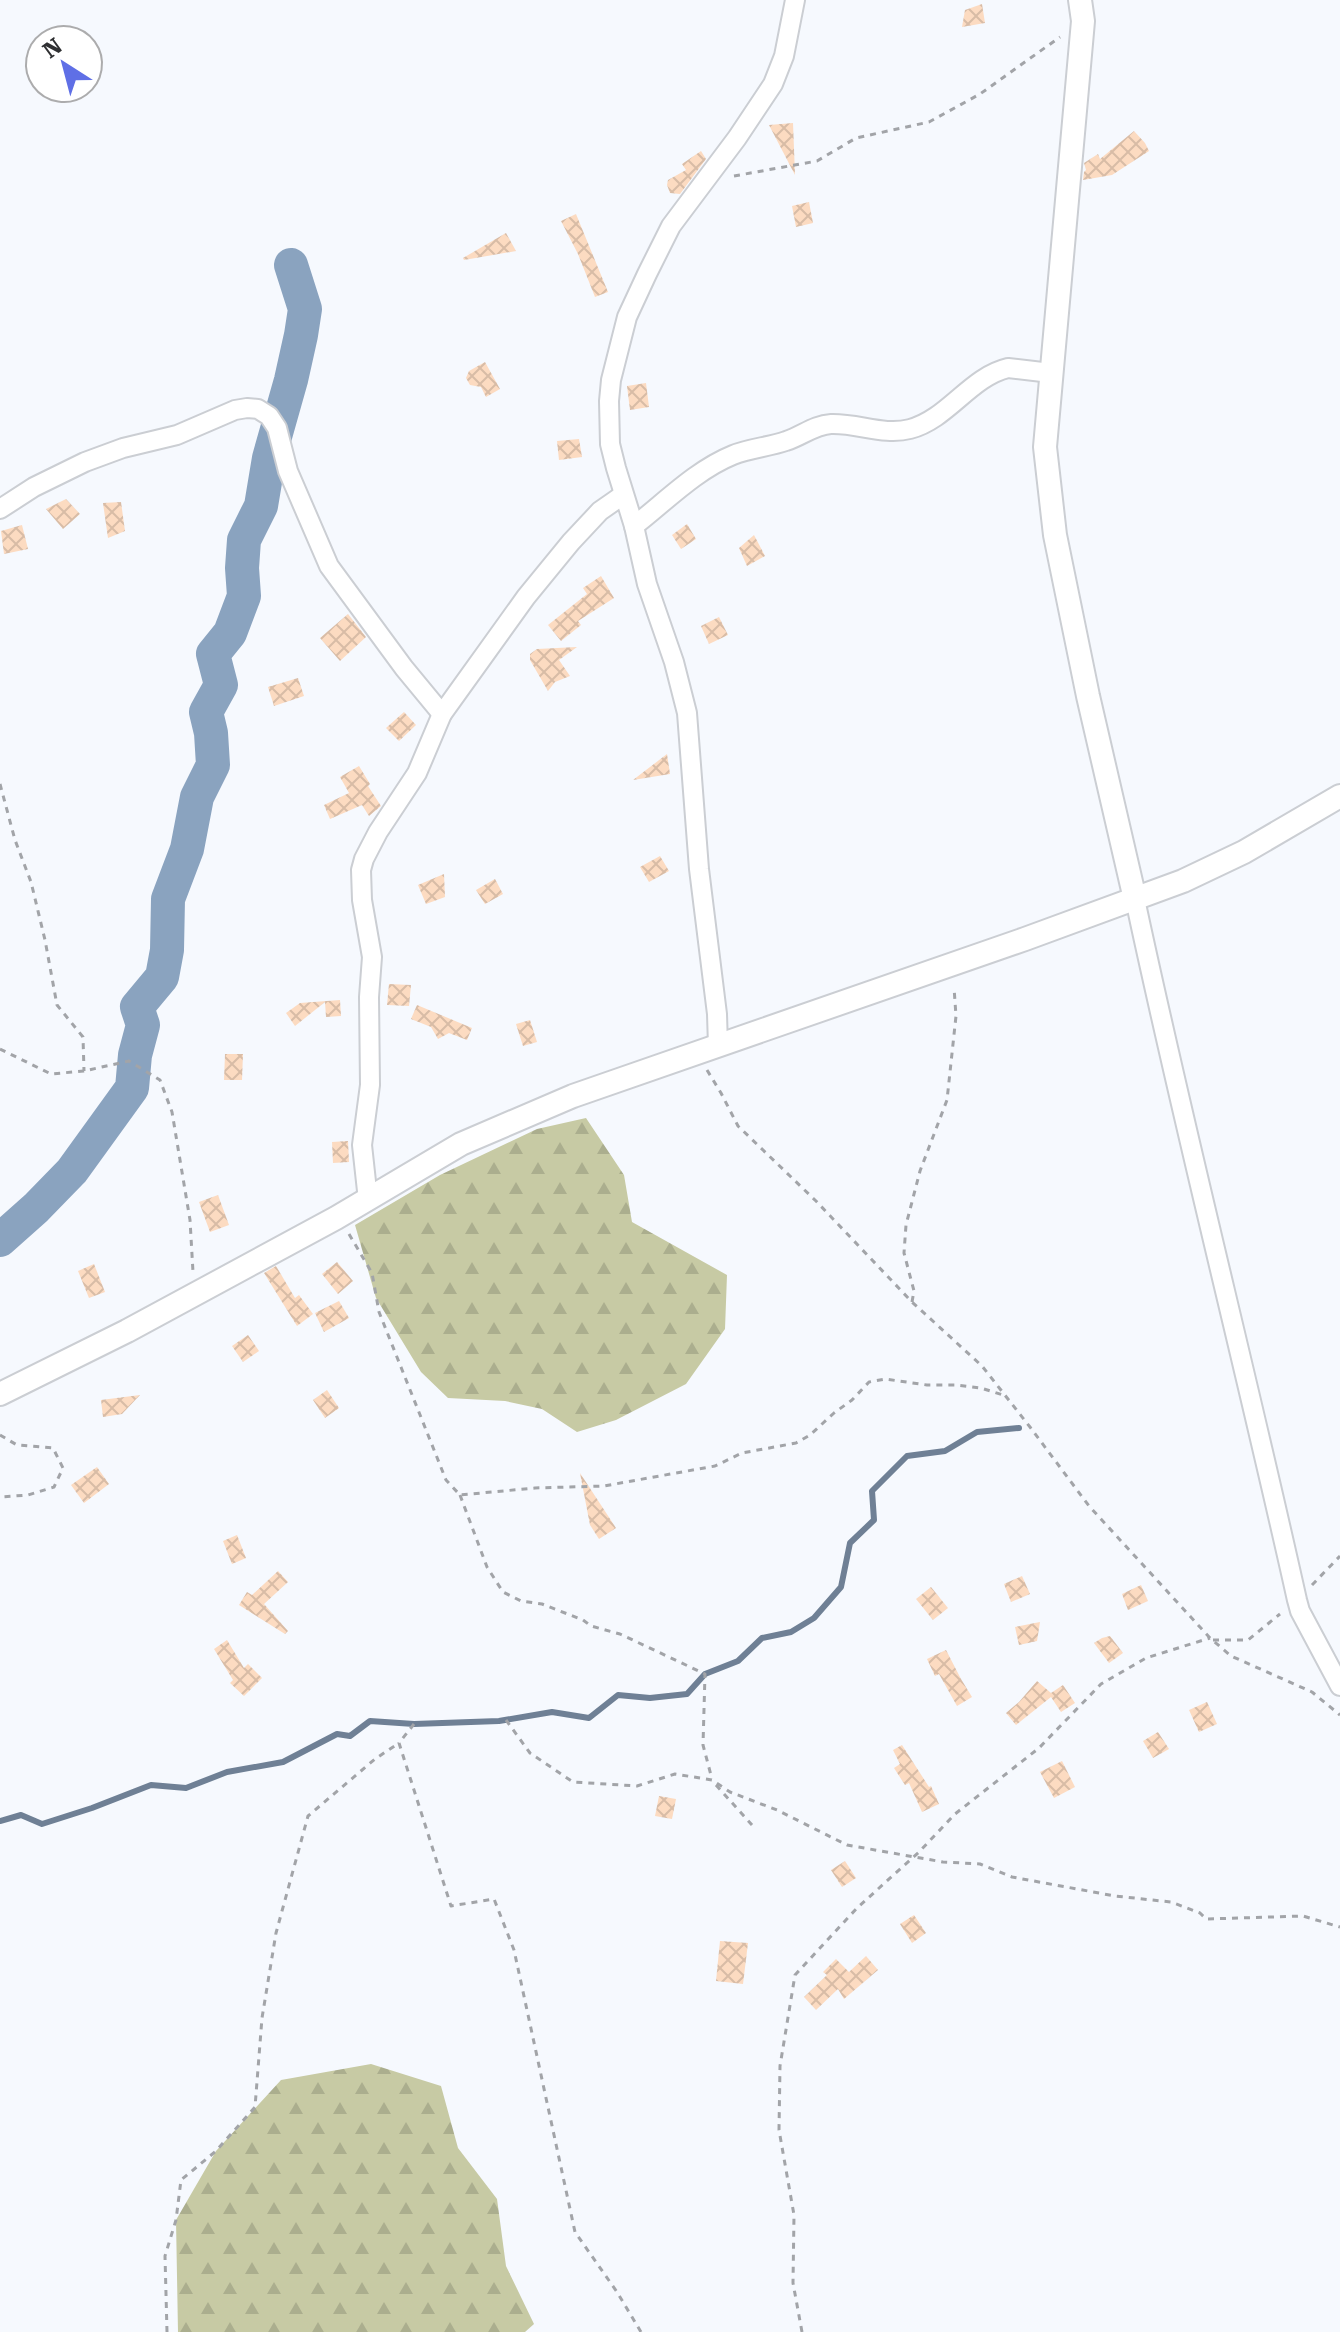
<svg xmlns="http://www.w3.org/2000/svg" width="1340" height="2332" font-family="'Roboto Serif',serif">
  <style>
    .forest { fill: url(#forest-firs) }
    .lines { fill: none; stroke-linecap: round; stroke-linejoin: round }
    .stream { stroke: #6f8095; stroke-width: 6 }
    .river { stroke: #8aa3bf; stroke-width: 34 }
    .building { fill: url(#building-cross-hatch) }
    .minor-casing { stroke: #cbced3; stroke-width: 22 }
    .tertiary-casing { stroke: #cbced3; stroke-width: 26 }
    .path { stroke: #a2a4a8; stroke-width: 3; stroke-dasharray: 6 6; stroke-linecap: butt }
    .minor { stroke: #fff; stroke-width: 18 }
    .tertiary { stroke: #fff; stroke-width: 22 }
  </style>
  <defs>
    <pattern id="forest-firs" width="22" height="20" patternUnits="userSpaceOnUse" patternTransform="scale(2)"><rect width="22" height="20" fill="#c7caa4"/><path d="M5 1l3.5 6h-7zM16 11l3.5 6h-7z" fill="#abae8e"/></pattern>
    <pattern id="building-cross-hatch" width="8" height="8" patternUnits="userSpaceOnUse" patternTransform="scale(2)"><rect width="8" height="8" fill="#fcdbc1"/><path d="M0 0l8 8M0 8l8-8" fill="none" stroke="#d8bca6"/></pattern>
  </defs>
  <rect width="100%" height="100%" fill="#f6f9fe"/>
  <g class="forest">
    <path d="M586,1118L624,1175L632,1222L727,1275L725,1329L686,1384L616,1420L577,1432L542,1409L505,1401L448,1398L421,1372L376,1298L355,1225L440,1175L537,1129Z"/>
    <path d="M371,2064L441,2086L458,2148L497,2199L506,2266L534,2324L525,2332H178L176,2220L216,2151L281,2080Z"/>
  </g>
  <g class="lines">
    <path class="stream" d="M0,1821L21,1815L42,1824L92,1808L151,1785L186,1788L227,1772L283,1762L337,1734L350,1736L370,1721L414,1724L499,1721L552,1712L589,1718L618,1695L650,1698L687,1694L705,1674L738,1661L762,1638L791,1632L814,1618L841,1587L850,1543L874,1520L872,1491L907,1456L945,1451L977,1432L1019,1428"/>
    <path class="river" d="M0,1240L36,1208L72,1171L132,1088L135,1055L143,1025L137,1007L162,977L167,950L168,899L187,849L197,797L213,765L211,733L206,712L221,685L213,654L230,633L244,596L242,568L244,540L261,506L269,458L291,380L301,335L305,309L291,265"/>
  </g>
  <g class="building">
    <path d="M982,4L985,23L962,27L965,10Z"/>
    <path d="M793,123L795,175L769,125Z"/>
    <path d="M1134,131L1145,143L1149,151L1112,175L1083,180L1084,172L1086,170L1084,163L1098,154L1100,159Z"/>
    <path d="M701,151L706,159L680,194L670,193L667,185L668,180L686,170L682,164Z"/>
    <path d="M809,202L813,223L796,227L792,206Z"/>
    <path d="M576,214L608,292L595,297L578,254L561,221Z"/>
    <path d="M506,233L516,251L464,260L463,258Z"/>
    <path d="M485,362L500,389L486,397L481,387L470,385L466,378L469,371Z"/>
    <path d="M646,383L649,407L630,410L627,386Z"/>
    <path d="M579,439L582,457L559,460L557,441Z"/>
    <path d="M66,499L80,514L63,529L46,509Z"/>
    <path d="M121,502L125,531L108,538L103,503Z"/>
    <path d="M687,524L696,539L681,549L672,535Z"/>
    <path d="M22,525L28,549L4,554L1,531Z"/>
    <path d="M754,535L765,556L747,566L739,548Z"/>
    <path d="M601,576L614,598L578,621L581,625L561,641L548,625L587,594L583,588Z"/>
    <path d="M348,614L366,637L340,661L320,638Z"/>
    <path d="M719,617L728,635L709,644L701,626Z"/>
    <path d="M577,647L559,660L570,676L555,682L548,691L530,660V654L537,649Z"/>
    <path d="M298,678L304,696L274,706L268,687Z"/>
    <path d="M404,712L416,725L399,741L386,728Z"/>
    <path d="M667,754L670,774L633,780Z"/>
    <path d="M359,766L370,784L368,786L381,806L369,816L362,805L330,819L324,805L349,793L340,777Z"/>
    <path d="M660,856L669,871L649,882L640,867Z"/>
    <path d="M444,874L445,897L426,904L418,885Z"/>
    <path d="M495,879L503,894L485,904L476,890Z"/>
    <path d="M389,984L411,985L409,1006L387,1005Z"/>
    <path d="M340,1000L341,1016L326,1017L325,1002L295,1026L286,1013L300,1003Z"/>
    <path d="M417,1005L472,1028L467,1040L449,1033L438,1039L431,1027L411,1019Z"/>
    <path d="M530,1020L537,1042L523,1046L516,1024Z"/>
    <path d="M225,1054H243L242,1080H224Z"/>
    <path d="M348,1141L349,1162L333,1163L332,1142Z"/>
    <path d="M218,1195L229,1225L210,1232L199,1202Z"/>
    <path d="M337,1262L353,1281L338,1294L322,1274Z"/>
    <path d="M94,1264L105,1292L89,1298L78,1271Z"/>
    <path d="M276,1266L295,1298L299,1295L313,1314L297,1326L264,1273Z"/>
    <path d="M339,1301L349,1318L324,1332L315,1313Z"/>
    <path d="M248,1335L259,1351L243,1362L232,1346Z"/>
    <path d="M327,1390L339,1408L325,1418L313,1400Z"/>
    <path d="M140,1395L122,1414L103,1417L101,1400Z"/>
    <path d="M97,1467L109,1484L84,1503L71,1485Z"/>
    <path d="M580,1473L616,1528L599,1539L590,1525Z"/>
    <path d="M237,1535L246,1558L232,1564L223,1541Z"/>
    <path d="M278,1571L288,1582L264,1604L288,1631L285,1634L239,1605L247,1592L252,1595Z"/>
    <path d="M1022,1576L1030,1594L1011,1602L1004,1584Z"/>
    <path d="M1141,1585L1148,1601L1128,1610L1122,1594Z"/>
    <path d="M931,1587L948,1608L933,1620L916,1599Z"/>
    <path d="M1040,1622L1037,1641L1019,1645L1015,1627Z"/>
    <path d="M1110,1636L1123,1653L1109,1663L1094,1643L1102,1638Z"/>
    <path d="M227,1640L244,1668L248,1664L262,1678L244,1696L230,1683L233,1680L214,1649Z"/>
    <path d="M946,1650L961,1679L972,1697L957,1706L939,1674L935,1676L927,1659Z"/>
    <path d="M1037,1681L1051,1693L1063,1685L1075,1703L1061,1712L1051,1697L1016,1725L1006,1713L1019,1702Z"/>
    <path d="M1207,1702L1217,1724L1199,1732L1189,1710Z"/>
    <path d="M1158,1732L1169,1749L1153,1758L1143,1741Z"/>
    <path d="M902,1745L929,1787L931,1786L939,1804L922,1812L909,1783L905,1785L894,1768L900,1764L893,1750Z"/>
    <path d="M1062,1761L1075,1787L1054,1798L1040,1772Z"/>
    <path d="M659,1796L676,1799L672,1819L655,1816Z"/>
    <path d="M845,1861L856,1878L842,1887L831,1870Z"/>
    <path d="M914,1915L926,1933L912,1943L900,1924Z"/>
    <path d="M720,1941L748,1943L743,1984L716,1981Z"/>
    <path d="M866,1956L878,1970L844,1999L838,1989L816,2010L804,1997L827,1975L823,1972L836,1959L849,1972Z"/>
  </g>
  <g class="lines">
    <g class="minor-casing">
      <g id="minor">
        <path d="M0,509L34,487L85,462L123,448L177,435L235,410L247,408L258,409L269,416L277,428L288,471L329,566L404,668L442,714"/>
        <path d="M634,526C665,502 696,470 733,455C750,448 769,447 786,441C802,436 814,425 831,424C858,423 884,436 910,429C948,419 970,377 1008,368L1051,373"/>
        <path d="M1135,899C1185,1134 1245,1366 1297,1600L1300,1611L1340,1686"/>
        <path d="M718,1046L717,1014L699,869L687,713L674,662L647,584L634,526L616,468L610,444L609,401L611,380L627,317L647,274L671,226L737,138L773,84L784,56L795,0"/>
        <path d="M368,1200L362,1145L370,1085L369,997L372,957L362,900L361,870L364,859L378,832L417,773L442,714L526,597L571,542L600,511L623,495"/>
      </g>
    </g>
    <g class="tertiary-casing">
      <g id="tertiary">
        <path d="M1080,0L1083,21L1045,447L1055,535L1088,696L1135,899"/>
        <path d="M0,1394L127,1331L336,1218L461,1144L573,1096L1025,939L1183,881L1244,852L1340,796"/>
      </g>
    </g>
    <g class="path">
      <path d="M734,176L817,161L856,138L929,122L980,94L1060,37"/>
      <path d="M0,784L15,840L31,882L45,940L57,1005L83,1037L84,1071"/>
      <path d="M0,1049L51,1074L84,1071L129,1061L160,1080L172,1112L190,1220L193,1272"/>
      <path d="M707,1070L721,1093L738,1126L816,1201L912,1302L982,1366L1030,1427L1089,1506L1210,1638L1231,1656L1312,1692L1340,1715"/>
      <path d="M349,1234L372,1273L379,1312L446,1480L460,1495L535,1488L604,1486L715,1466L742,1453L796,1443L810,1435L834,1413L852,1400L869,1382L885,1379L927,1385H957L981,1388L1006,1396"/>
      <path d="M912,1302L914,1291L904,1253L906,1225L920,1171L947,1100L956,1016L954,987"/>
      <path d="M0,1435L17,1445L53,1448L63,1468L54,1487L28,1495L0,1497"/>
      <path d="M460,1495L487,1567L503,1592L521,1601L542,1604L583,1620L591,1626L620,1634L705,1674L703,1745L712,1779"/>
      <path d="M1312,1585L1340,1556"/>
      <path d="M1213,1640H1248L1280,1614"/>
      <path d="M506,1720L530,1753L573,1782L637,1786L675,1774L712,1780L730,1792L777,1810L847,1845L943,1862L980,1864L1012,1877L1115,1896L1171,1902L1200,1913L1206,1919L1303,1916L1340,1927"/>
      <path d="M414,1724L399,1743L451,1906L494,1899L514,1950L575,2232L617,2292L641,2332"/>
      <path d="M716,1785L752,1825"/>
      <path d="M167,2332L165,2256L176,2220L181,2180L216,2151L255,2107L262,2018L276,1933L308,1816L375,1759L399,1743"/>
      <path d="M802,2332L793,2283L794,2215L779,2130L780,2066L795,1975L857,1908L919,1852L955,1814L1039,1748L1101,1684L1146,1658L1210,1638"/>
    </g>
    <use href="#minor" class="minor"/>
    <use href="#tertiary" class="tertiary"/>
  </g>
  <g transform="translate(64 64) rotate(324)"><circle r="38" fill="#ffffff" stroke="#acacad" stroke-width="2"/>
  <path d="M0-6L14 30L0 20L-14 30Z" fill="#5f6fe6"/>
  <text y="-12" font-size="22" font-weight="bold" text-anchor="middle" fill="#2f3032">N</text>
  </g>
</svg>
